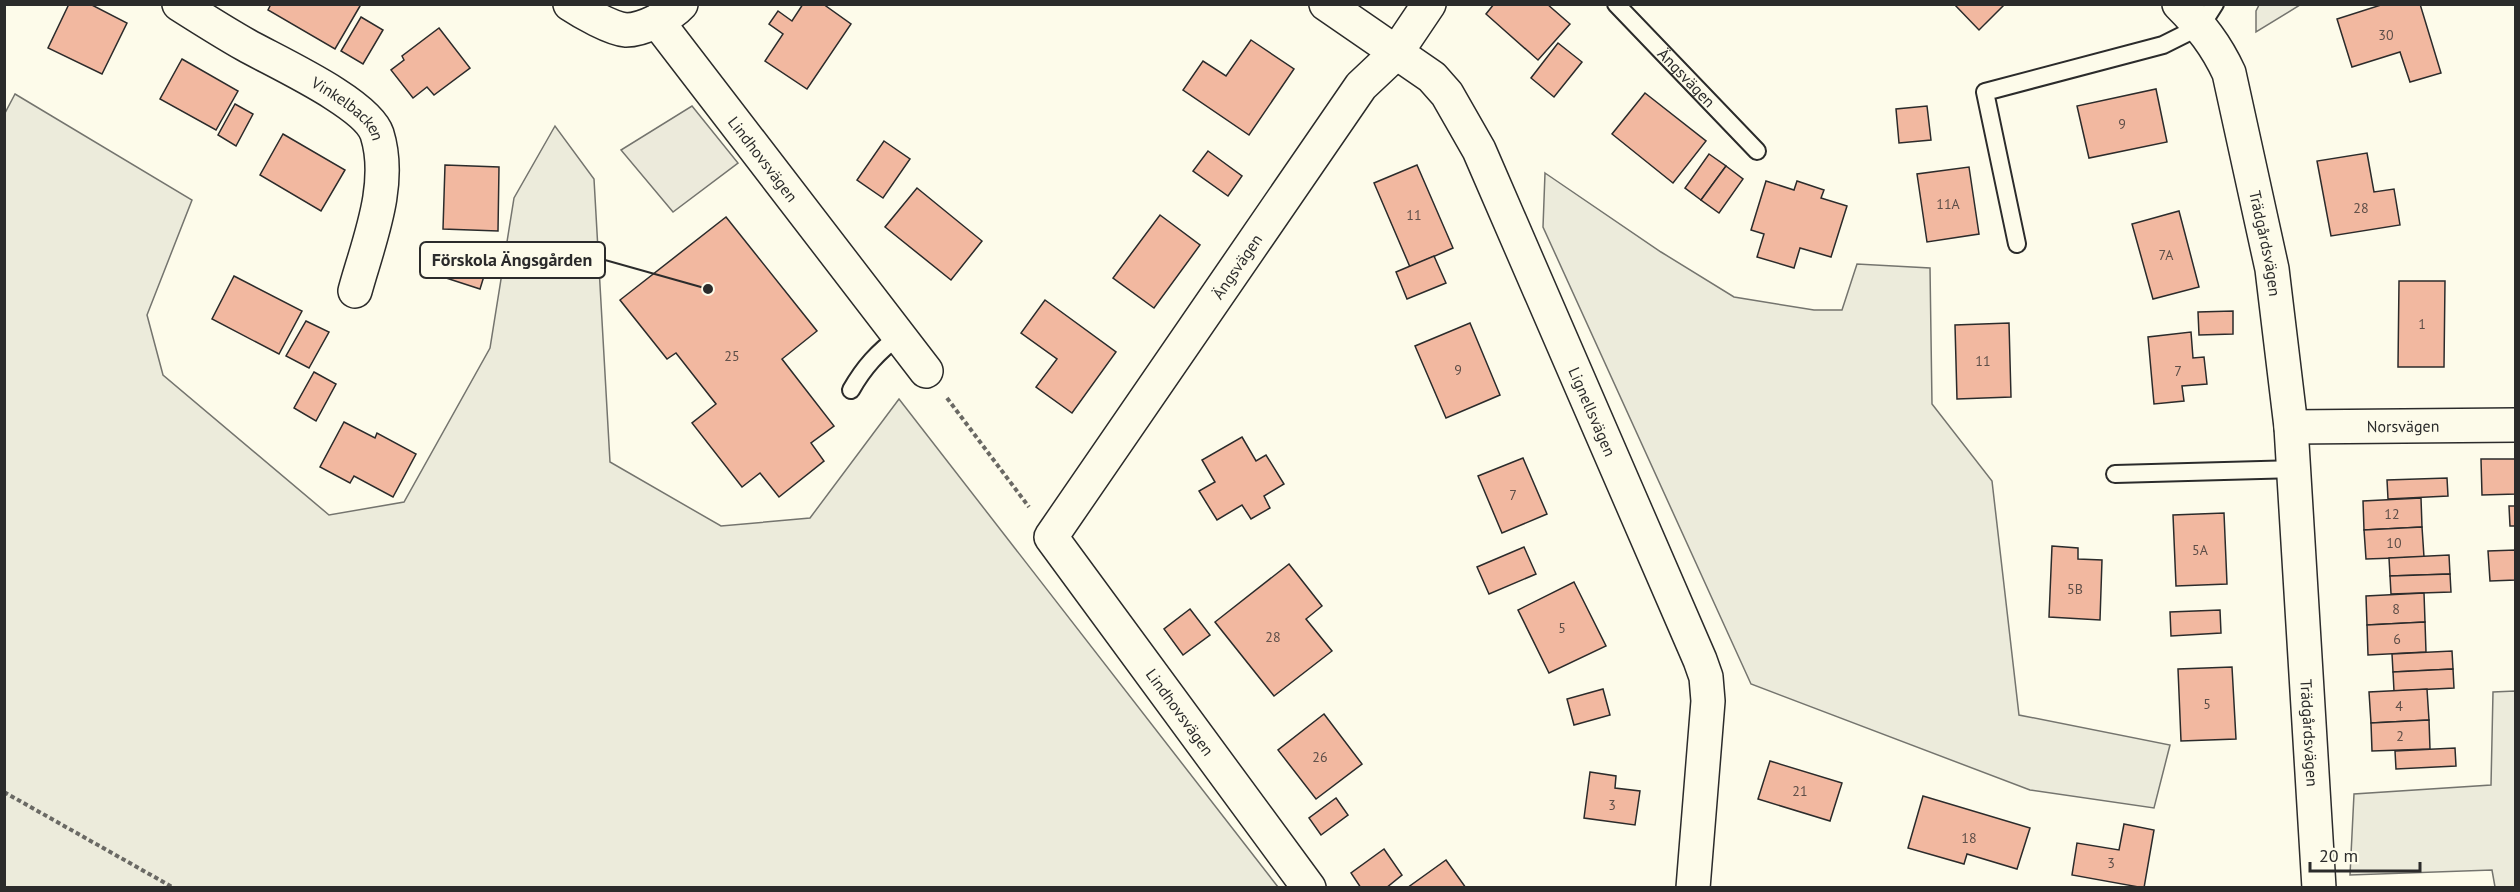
<svg xmlns="http://www.w3.org/2000/svg" width="2520" height="892" font-family="'PT Sans',sans-serif">
  <style>
    .green { fill: #ecebdb; stroke: #74746e; stroke-width: 1.5 }
    .parking { fill: #eceadb; stroke: #74746e; stroke-width: 1.5 }
    .building { fill: #f2b8a0; stroke: #2b2b2b; stroke-width: 1.5 }
    .lines { fill: none; stroke-linecap: round; stroke-linejoin: round }
    .lane-casing { stroke: #2b2b2b; stroke-width: 20 }
    .street-casing { stroke: #2b2b2b; stroke-width: 36 }
    .path { stroke: #6a6964; stroke-width: 4; stroke-dasharray: 4.5 3; stroke-linecap: butt }
    .lane { stroke: #fdfbea; stroke-width: 16 }
    .street { stroke: #fdfbea; stroke-width: 33 }
    .labels { text-anchor: middle; stroke-width: 4.5; stroke-linejoin: round; paint-order: stroke }
    .number-label { font-size: 14px; fill: #5d4e48 }
    .street-label { font-size: 16px; fill: #2b2b2b; stroke: #fdfbea }
    .leader { fill: none; stroke: #2b2b2b; stroke-width: 2 }
    .callout-dot { fill: #2b2b2b; stroke: #fdfbea; stroke-width: 2 }
    .callout { fill: #fdfbea; stroke: #2b2b2b; stroke-width: 2 }
    .callout-label { font-size: 18px; text-anchor: middle; font-weight: bold; fill: #2b2b2b }
  </style>
  <rect width="100%" height="100%" fill="#fdfbea"/>
  <g class="green">
    <path d="M2259,5V4L2300,5L2256,32V11Z"/>
    <path d="M15,94L192,200L147,315L163,375L329,515L404,502L490,348L514,198L555,126L594,179L610,462L721,526L810,518L899,399L1278,887H5L4,115Z"/>
    <path d="M1545,173L1661,252L1734,297L1814,310H1842L1857,264L1930,268L1932,404L1992,481L2019,715L2170,745L2154,808L2030,790L1751,684L1543,227Z"/>
    <path d="M2515,691V887H2495L2492,870L2350,875L2354,794L2491,785L2493,692Z"/>
  </g>
  <path class="parking" d="M692,106L738,163L673,212L621,150Z"/>
  <g class="building">
    <path d="M69,4H90L127,23L102,74L48,48Z"/>
    <path d="M271,4H358L360,6L335,49L268,10Z"/>
    <path d="M803,4H823L851,24L807,89L765,61L783,34L769,24L778,11L792,21Z"/>
    <path d="M1494,4H1547L1570,24L1538,60L1486,14Z"/>
    <path d="M1954,4H2005L1979,30Z"/>
    <path d="M2384,4H2420L2441,73L2410,82L2400,52L2352,67L2337,19Z"/>
    <path d="M361,17L383,30L363,64L341,51Z"/>
    <path d="M439,28L470,68L434,95L427,87L413,98L391,70L404,60L402,56Z"/>
    <path d="M1251,40L1294,69L1249,135L1183,90L1203,61L1226,76Z"/>
    <path d="M1558,43L1582,62L1554,97L1531,78Z"/>
    <path d="M182,59L238,91L216,130L160,99Z"/>
    <path d="M2156,89L2167,142L2089,158L2077,106Z"/>
    <path d="M1645,93L1706,141L1673,183L1612,134Z"/>
    <path d="M235,104L253,114L236,146L218,135Z"/>
    <path d="M1927,106L1931,140L1899,143L1896,109Z"/>
    <path d="M283,134L345,170L321,211L260,175Z"/>
    <path d="M884,141L910,159L883,198L857,180Z"/>
    <path d="M1208,151L1242,176L1228,196L1193,171Z"/>
    <path d="M2367,153L2374,192L2394,189L2400,225L2331,236L2317,161Z"/>
    <path d="M1709,154L1726,166L1701,200L1685,188Z"/>
    <path d="M445,165L499,167L498,231L443,229Z"/>
    <path d="M1417,165L1453,248L1410,267L1374,183Z"/>
    <path d="M1726,166L1743,179L1719,213L1701,200Z"/>
    <path d="M1969,167L1979,234L1927,242L1917,174Z"/>
    <path d="M1766,181L1794,190L1797,181L1824,190L1821,198L1847,206L1831,257L1800,248L1794,268L1757,257L1764,234L1751,230Z"/>
    <path d="M917,188L982,241L951,280L885,227Z"/>
    <path d="M2179,211L2199,287L2153,299L2132,224Z"/>
    <path d="M1160,215L1200,245L1154,308L1113,278Z"/>
    <path d="M726,217L817,331L782,359L834,426L811,443L824,461L779,497L760,473L742,487L692,423L716,404L676,353L667,359L620,300Z"/>
    <path d="M452,249L489,260L480,289L443,277Z"/>
    <path d="M1434,256L1446,283L1407,299L1396,272Z"/>
    <path d="M234,276L302,311L279,354L212,319Z"/>
    <path d="M2399,281H2445L2444,367H2398Z"/>
    <path d="M1045,300L1116,352L1072,413L1036,387L1057,359L1021,333Z"/>
    <path d="M2233,311V334L2199,335L2198,312Z"/>
    <path d="M306,321L329,332L309,368L286,356Z"/>
    <path d="M1470,323L1500,395L1446,418L1415,346Z"/>
    <path d="M2009,323L2011,397L1957,399L1955,325Z"/>
    <path d="M2191,332L2193,358L2204,357L2207,384L2182,386L2184,401L2154,404L2148,337Z"/>
    <path d="M314,372L336,384L316,421L294,408Z"/>
    <path d="M344,422L375,438L377,433L416,454L393,497L354,476L350,483L320,467Z"/>
    <path d="M1242,437L1256,461L1266,455L1284,484L1264,496L1270,508L1251,519L1242,505L1217,520L1199,491L1215,482L1202,460Z"/>
    <path d="M1523,458L1547,514L1502,533L1478,476Z"/>
    <path d="M2481,459H2516V494L2482,495Z"/>
    <path d="M2447,478L2448,496L2388,499L2387,480Z"/>
    <path d="M2421,498L2422,527L2364,530L2363,501Z"/>
    <path d="M2509,506H2516V526H2510Z"/>
    <path d="M2224,513L2227,584L2176,586L2173,515Z"/>
    <path d="M2422,527L2424,557L2366,559L2364,530Z"/>
    <path d="M2052,546L2078,548V559L2102,560L2100,620L2049,617Z"/>
    <path d="M1524,547L1536,574L1489,594L1477,567Z"/>
    <path d="M2516,550V580L2490,581L2488,551Z"/>
    <path d="M2449,555L2450,574L2390,576L2389,558Z"/>
    <path d="M1289,564L1322,606L1306,619L1332,651L1274,696L1215,622Z"/>
    <path d="M2450,574L2451,592L2391,594L2390,576Z"/>
    <path d="M1574,582L1606,646L1549,673L1518,610Z"/>
    <path d="M2424,593L2425,622L2367,625L2366,596Z"/>
    <path d="M1190,609L1210,635L1183,655L1164,629Z"/>
    <path d="M2220,610L2221,633L2171,636L2170,612Z"/>
    <path d="M2425,622L2426,652L2368,655L2367,625Z"/>
    <path d="M2452,651L2453,669L2393,672L2392,654Z"/>
    <path d="M2232,667L2236,739L2181,741L2178,669Z"/>
    <path d="M2453,669L2454,688L2394,691L2393,672Z"/>
    <path d="M1603,689L1610,715L1574,725L1567,699Z"/>
    <path d="M2427,689L2429,720L2371,723L2369,692Z"/>
    <path d="M1324,714L1362,764L1316,799L1278,750Z"/>
    <path d="M2429,720L2430,749L2372,751L2371,723Z"/>
    <path d="M2455,748L2456,766L2396,769L2395,751Z"/>
    <path d="M1770,761L1842,783L1830,821L1758,799Z"/>
    <path d="M1590,772L1616,776L1615,788L1640,791L1635,825L1584,818Z"/>
    <path d="M1923,796L2030,828L2017,869L1967,854L1964,864L1908,848Z"/>
    <path d="M1336,798L1348,815L1321,835L1309,818Z"/>
    <path d="M2124,824L2154,830L2144,888L2072,875L2077,843L2119,850Z"/>
    <path d="M1384,849L1402,875L1386,888H1361L1351,873Z"/>
    <path d="M1446,860L1466,888H1407Z"/>
  </g>
  <g class="lines">
    <g class="lane-casing">
      <g id="lane">
        <path id="s1" d="M1616,4L1757,151"/>
        <path d="M2017,244L1985,92L2163,45L2201,26L2215,4"/>
        <path d="M851,390C864,367 878,352 899,336"/>
        <path d="M2115,474L2293,469"/>
      </g>
    </g>
    <g class="street-casing">
      <g id="street">
        <path id="s2" d="M179,4C201,18 223,32 246,45C276,62 367,103 377,134C393,185 368,243 355,291"/>
        <path d="M570,4C582,12 612,29 626,30C643,30 670,16 681,4"/>
        <path id="s3" d="M1326,4L1432,77L1447,94L1479,150L1700,660L1706,677L1708,701L1693,888"/>
        <path id="s4" d="M2179,4C2201,26 2216,45 2229,73L2272,269L2291,427L2319,888"/>
        <path id="s5" d="M657,21L926,371"/>
        <path id="s6" d="M2291,427L2516,425"/>
        <path id="s7" d="M1309,888L1051,537L1361,86L1396,53L1429,4"/>
      </g>
    </g>
    <g class="path">
      <path d="M947,398L1029,507"/>
      <path d="M4,792L174,888"/>
    </g>
    <use href="#lane" class="lane"/>
    <use href="#street" class="street"/>
  </g>
  <g class="labels">
    <g class="number-label">
      <text x="2386" y="40">30</text>
      <text x="2122" y="129">9</text>
      <text x="1948" y="209">11A</text>
      <text x="2361" y="213">28</text>
      <text x="1414" y="220">11</text>
      <text x="2166" y="260">7A</text>
      <text x="2422" y="329">1</text>
      <text x="732" y="361">25</text>
      <text x="1983" y="366">11</text>
      <text x="1458" y="375">9</text>
      <text x="2178" y="376">7</text>
      <text x="1513" y="500">7</text>
      <text x="2392" y="519">12</text>
      <text x="2394" y="548">10</text>
      <text x="2200" y="555">5A</text>
      <text x="2075" y="594">5B</text>
      <text x="2396" y="614">8</text>
      <text x="1562" y="633">5</text>
      <text x="1273" y="642">28</text>
      <text x="2397" y="644">6</text>
      <text x="2207" y="709">5</text>
      <text x="2399" y="711">4</text>
      <text x="2400" y="741">2</text>
      <text x="1320" y="762">26</text>
      <text x="1800" y="796">21</text>
      <text x="1612" y="810">3</text>
      <text x="1969" y="843">18</text>
      <text x="2111" y="868">3</text>
    </g>
    <g class="street-label">
      <text dy="6" stroke="none"><textPath href="#s1" startOffset="102">Ängsvägen</textPath></text>
      <text dy="6" stroke="none"><textPath href="#s2" startOffset="200">Vinkelbacken</textPath></text>
      <text dy="6" stroke="none"><textPath href="#s5" startOffset="174">Lindhovsvägen</textPath></text>
      <text dy="6" stroke="none"><textPath href="#s4" startOffset="260">Trädgårdsvägen</textPath></text>
      <text dy="6" stroke="none"><textPath href="#s7" startOffset="764">Ängsvägen</textPath></text>
      <text dy="6" stroke="none"><textPath href="#s3" startOffset="501">Lignellsvägen</textPath></text>
      <text dy="6" stroke="none"><textPath href="#s6" startOffset="112">Norsvägen</textPath></text>
      <text transform="translate(1180 712) rotate(54)" y="6">Lindhovsvägen</text>
      <text dy="6" stroke="none"><textPath href="#s4" startOffset="752">Trädgårdsvägen</textPath></text>
    </g>
  </g>
  <path class="leader" d="M708 289L605 260"/>
  <circle class="callout-dot" cx="708" cy="289" r="6"/>
  <rect class="callout" x="420" y="242" width="185" height="36" rx="6"/>
  <g class="callout-label">
    <text x="512" y="266">Förskola Ängsgården</text>
  </g>
  <rect width="2520" height="892" fill="none" stroke="#2b2b2b" stroke-width="12"/>
  <path d="M2310 862v9h110v-9" fill="none" stroke="#2b2b2b" stroke-width="3"/>
  <text x="2319" y="862" font-size="18" fill="#2b2b2b" stroke="#fdfbea" stroke-width="4.5" paint-order="stroke">20 m</text>
</svg>
